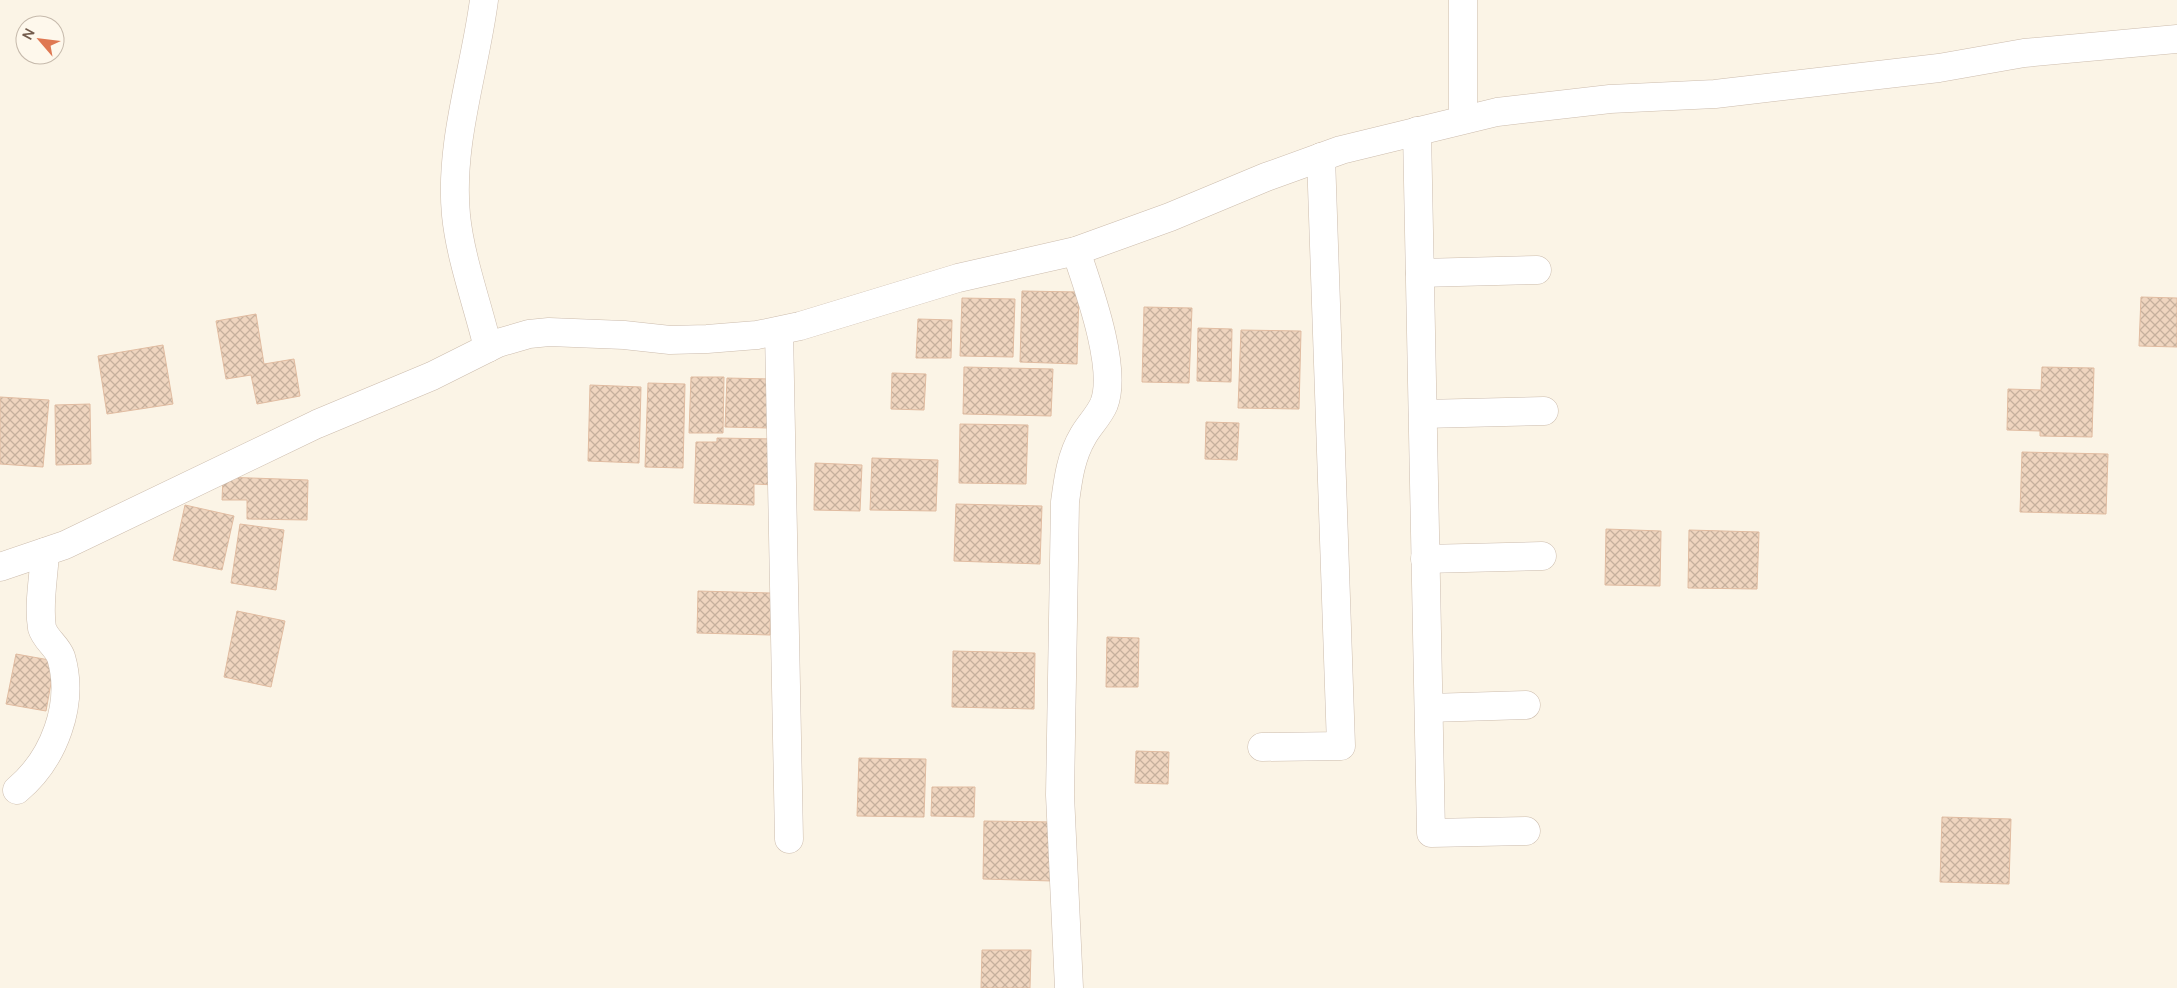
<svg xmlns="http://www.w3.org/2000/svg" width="2177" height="988" font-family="Manrope,sans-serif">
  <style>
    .building { fill: url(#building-cross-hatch); stroke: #e1bca1 }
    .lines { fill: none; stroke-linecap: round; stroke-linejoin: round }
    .minor-casing { stroke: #ccbcad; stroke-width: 29 }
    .minor { stroke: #fff; stroke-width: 28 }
  </style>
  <defs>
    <pattern id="building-cross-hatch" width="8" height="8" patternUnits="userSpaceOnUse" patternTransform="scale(1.25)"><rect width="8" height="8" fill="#efd5bf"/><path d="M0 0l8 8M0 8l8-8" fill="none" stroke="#c6b09d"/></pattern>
  </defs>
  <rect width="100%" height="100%" fill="#fbf4e6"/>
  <g class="building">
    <path d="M1022,291L1079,292L1077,364L1020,362Z"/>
    <path d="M2141,297L2177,298V347L2139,346Z"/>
    <path d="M962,298L1015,299L1013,357L960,356Z"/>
    <path d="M1144,307L1192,308L1189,383L1142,382Z"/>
    <path d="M256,314L264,364L294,359L300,396L257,404L251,375L226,379L216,321Z"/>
    <path d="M918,319L952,320L951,358H916Z"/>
    <path d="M1198,328L1232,329L1231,382L1197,381Z"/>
    <path d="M1241,330L1301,331L1299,409L1238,408Z"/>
    <path d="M163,345L173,404L107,414L98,356Z"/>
    <path d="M964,367L1053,369L1051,416L963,414Z"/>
    <path d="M2042,367L2094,368L2092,437L2040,436V431L2007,430L2008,389L2041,390Z"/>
    <path d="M892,373L926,374L924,410L891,409Z"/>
    <path d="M691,377H724L723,433H689Z"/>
    <path d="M727,378L770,379L769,428L725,427Z"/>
    <path d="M648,383L685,384L683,468L645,467Z"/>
    <path d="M590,385L641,387L639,463L588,461Z"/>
    <path d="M0,397L49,400L43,467L0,464Z"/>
    <path d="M90,404L91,464L56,465L55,405Z"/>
    <path d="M1206,422L1239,423L1237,460L1205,459Z"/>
    <path d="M960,424L1028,425L1026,484L959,483Z"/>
    <path d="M717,438L776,439L775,485L754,484V505L694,503L696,442H717Z"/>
    <path d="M2022,452L2108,454L2106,514L2020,512Z"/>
    <path d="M872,458L938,460L936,511L870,510Z"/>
    <path d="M815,463L862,465L860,511L814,510Z"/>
    <path d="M223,477L308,480L307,520L247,519V500H222Z"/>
    <path d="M956,504L1042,506L1040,564L954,561Z"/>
    <path d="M185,505L234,516L222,570L173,560Z"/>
    <path d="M240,524L284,530L276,590L231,583Z"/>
    <path d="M1606,529L1661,531L1660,586L1605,585Z"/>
    <path d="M1689,530L1759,532L1757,589L1688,588Z"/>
    <path d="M698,591L771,593L770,635L697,633Z"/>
    <path d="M237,611L285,621L271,687L224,677Z"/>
    <path d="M1107,637L1139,638L1138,687H1106Z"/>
    <path d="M953,651L1035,653L1034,709L952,707Z"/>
    <path d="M16,654L55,661L46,711L6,704Z"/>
    <path d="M1136,751L1169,752L1168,784L1135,783Z"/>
    <path d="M859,758L926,759L924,817L857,816Z"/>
    <path d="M932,787H975L974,817L931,816Z"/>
    <path d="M1942,817L2011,819L2009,884L1940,882Z"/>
    <path d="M984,821L1054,822L1052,881L983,879Z"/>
    <path d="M982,950H1031L1030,988H981Z"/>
  </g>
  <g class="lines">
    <g class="minor-casing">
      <g id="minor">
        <path d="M484,0C475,70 449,143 456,215C460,257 478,306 488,348"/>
        <path d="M1463,0V119"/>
        <path d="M1417,131L1431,833L1526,831"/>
        <path d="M1420,273L1537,270"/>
        <path d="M779,331L789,839"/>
        <path d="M1423,414L1544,411"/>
        <path d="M1425,559L1542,556"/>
        <path d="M0,567L65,545L317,424L432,376L498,343L529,334L549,332L624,335L670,340L707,339L757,335L800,326L958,278L1076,251L1170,217L1266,177L1341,150L1497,112L1610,99L1715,94L1939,68L2024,53L2177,39"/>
        <path d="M1429,708L1526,705"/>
        <path d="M1262,747L1341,746L1321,157"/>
        <path d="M17,790C54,759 75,704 61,657C57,646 45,639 42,628C38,604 44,576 45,552"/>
        <path d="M1069,988L1060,795L1065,502C1068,479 1071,456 1083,436C1089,425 1099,416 1104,404C1118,368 1088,287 1076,251"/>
      </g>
    </g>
    <use href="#minor" class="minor"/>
  </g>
  <g transform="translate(40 40) rotate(298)"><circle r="24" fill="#fef8ec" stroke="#c6baac"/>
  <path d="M0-4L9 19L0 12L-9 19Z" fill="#df7852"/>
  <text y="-8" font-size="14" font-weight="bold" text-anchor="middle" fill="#735c4c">N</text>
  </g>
</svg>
